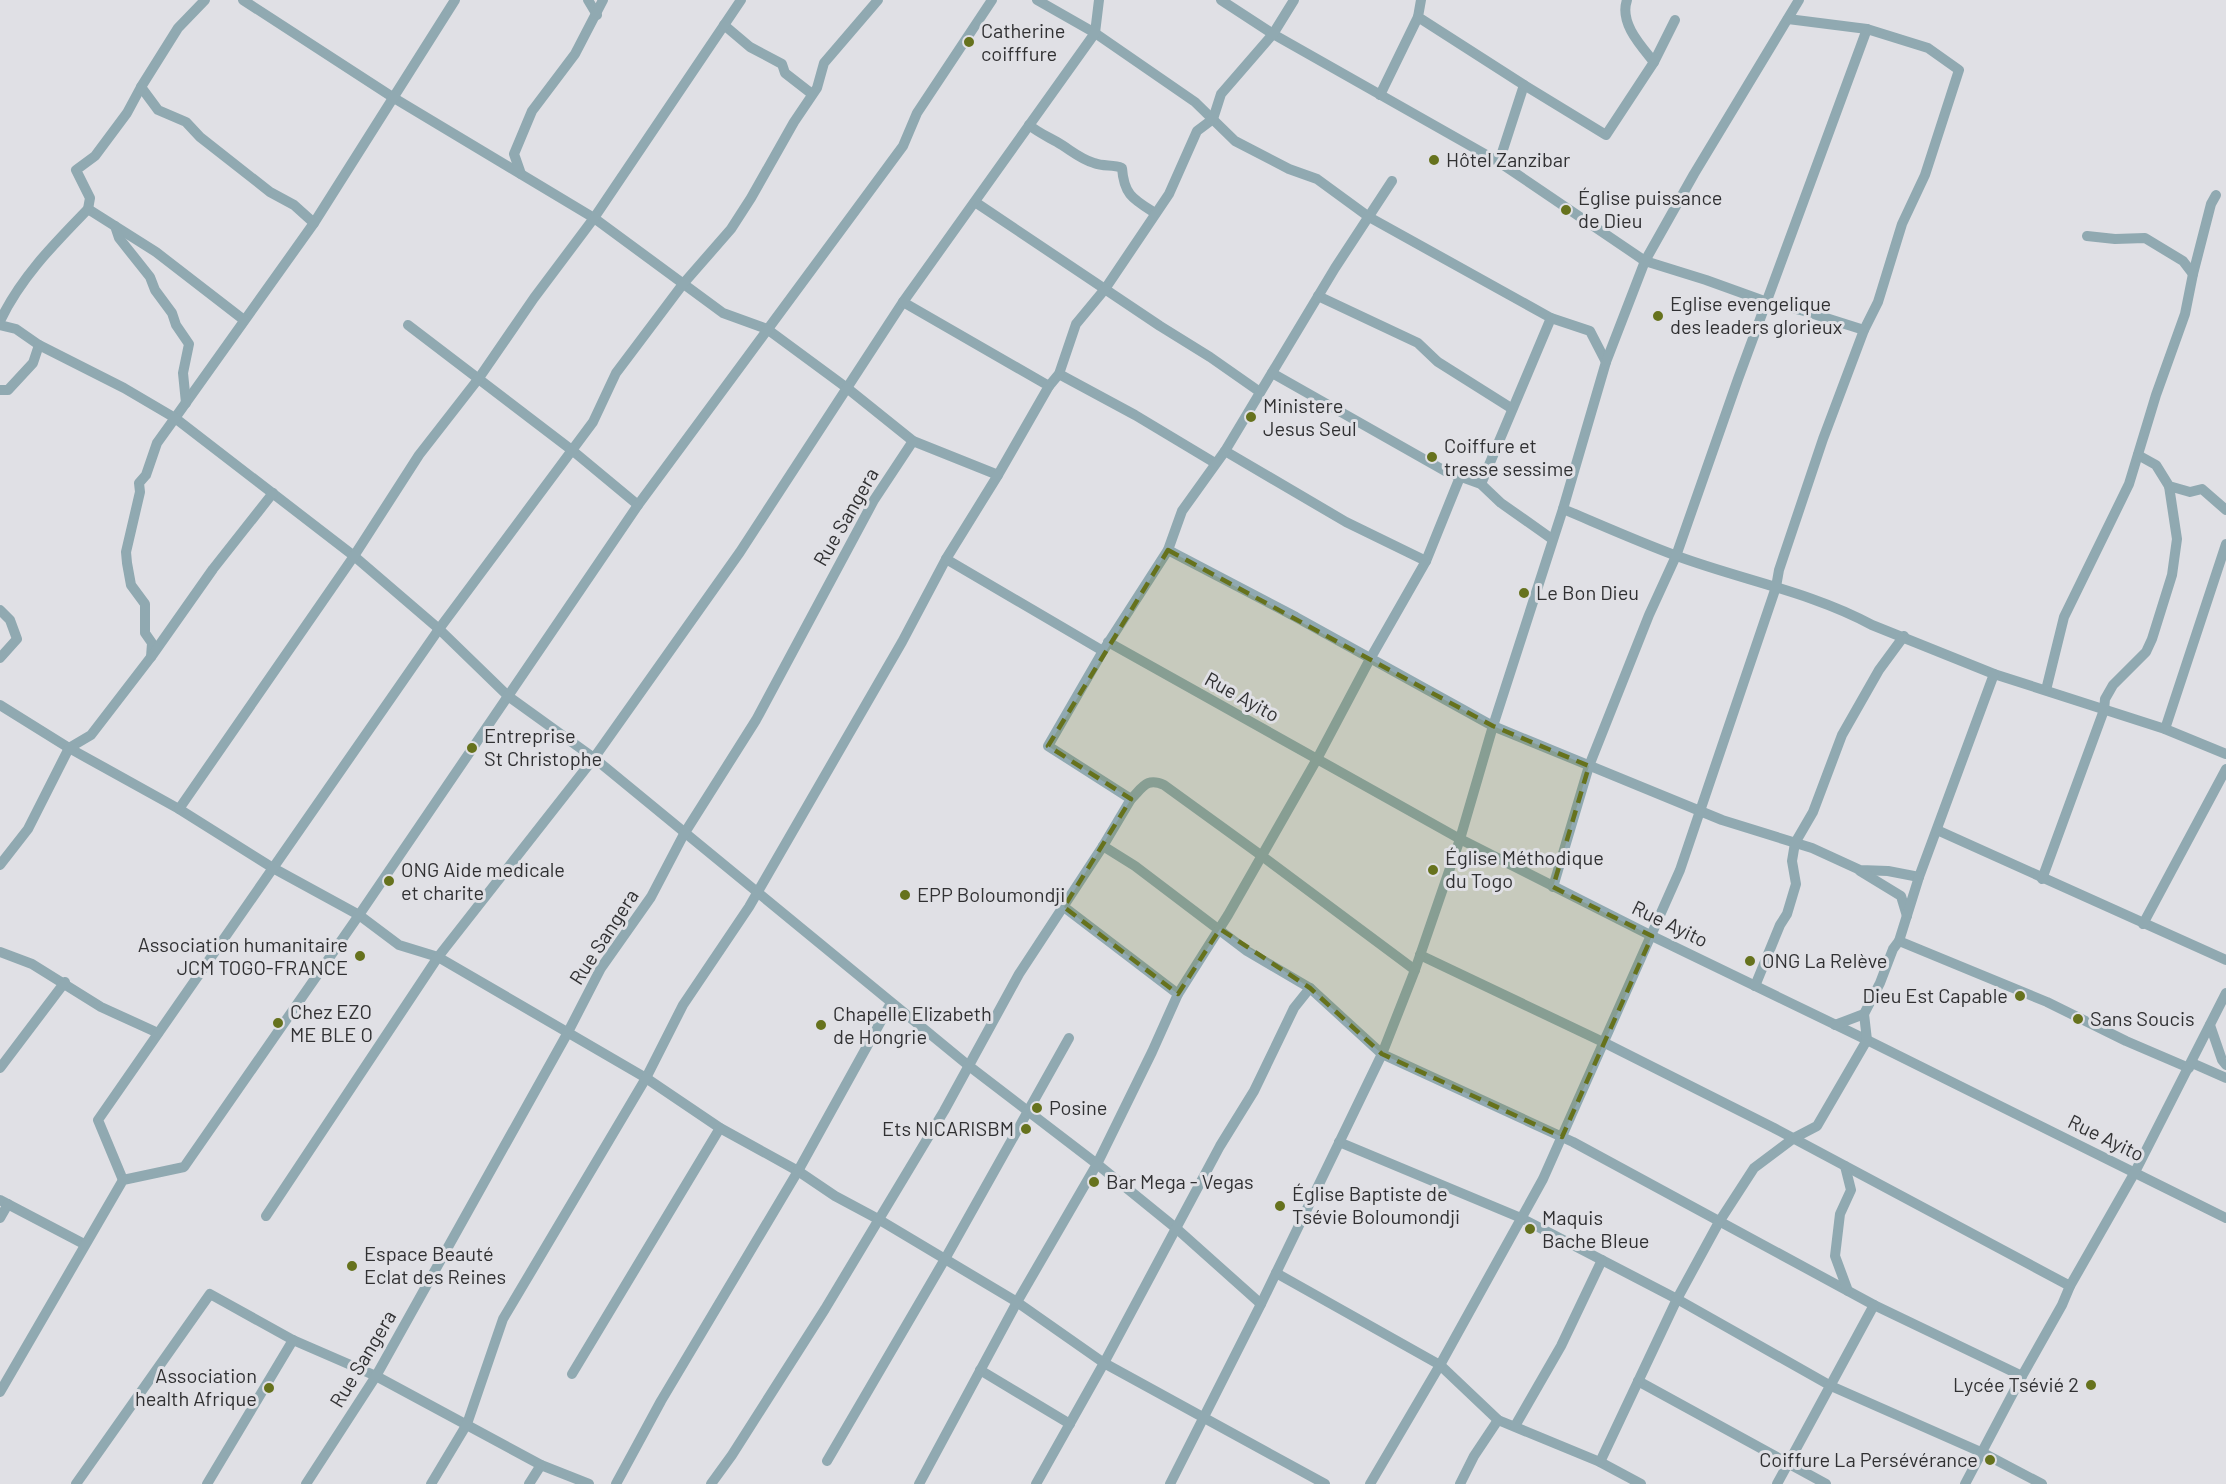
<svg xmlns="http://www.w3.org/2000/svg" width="2226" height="1484" font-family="Barlow,sans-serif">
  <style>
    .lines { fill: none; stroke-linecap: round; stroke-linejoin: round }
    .minor { stroke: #90a9b1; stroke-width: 10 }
    .marked { fill: #66721d; fill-opacity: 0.2; stroke: #66721d; stroke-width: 4.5; stroke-dasharray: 12 8; stroke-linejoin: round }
    .poi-dot { fill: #66721d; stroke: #e0e0e5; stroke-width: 2 }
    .labels { text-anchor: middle; stroke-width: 6; stroke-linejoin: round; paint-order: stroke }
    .poi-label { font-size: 20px; fill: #313133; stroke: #e0e0e5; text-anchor: start }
    .street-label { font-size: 20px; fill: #313133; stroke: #e0e0e5 }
  </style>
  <rect width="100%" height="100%" fill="#e0e0e5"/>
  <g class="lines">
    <g class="minor">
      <path d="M243,0L394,98L594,218L723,313L767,329L847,388L913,441L998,475"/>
      <path d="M455,0L314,223L175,418L354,556L439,629L508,696L594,758L969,1066L1097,1164L1177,1229L1261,1304"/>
      <path d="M588,0L597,15"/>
      <path d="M1037,0L1095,33L1195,102L1235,141L1289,169L1317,179L1369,217L1551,318L1590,331L1606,362"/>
      <path d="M1221,0L1273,34L1499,162L1645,261L1706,280L1767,302L1804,311L1864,330"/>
      <path d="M1421,0L1418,17L1524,85L1499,162"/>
      <path d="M1627,0C1619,23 1641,46 1654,62"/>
      <path d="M724,25L750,47L782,64L785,73L812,94"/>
      <path d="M1524,85L1606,135L1654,62L1675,20"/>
      <path d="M141,87L158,110L186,122L200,137L270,192L294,205L314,223"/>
      <path d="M1380,95L1418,17"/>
      <path d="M1029,125C1040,134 1051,138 1062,145C1073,152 1081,159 1094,163C1104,167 1113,164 1122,168C1124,195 1133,199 1155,213"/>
      <path d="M521,174L514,154L532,111L575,54L603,0"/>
      <path d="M975,202L1160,326L1210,357L1260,392"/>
      <path d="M88,209L156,252L244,320"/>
      <path d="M115,226L119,238L150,277L155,290L172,313L176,325L189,344L183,373L186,403"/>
      <path d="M2087,236L2115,239L2145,238L2183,261L2193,274"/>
      <path d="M1318,296L1418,343L1438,362L1511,408"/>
      <path d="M0,321C21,277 54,244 88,209L90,198L76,170L95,156L127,113L141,87L178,28L205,0"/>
      <path d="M0,325L16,329L39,345L33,363L8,390H0"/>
      <path d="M408,325L573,451L638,505"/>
      <path d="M39,345L124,388L175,418L157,443L146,475L139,483L140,492L126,552L127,563L131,585L145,604V633L152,643L151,657"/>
      <path d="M1272,373L1445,471L1481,484L1501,503L1552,539"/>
      <path d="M1059,374L1135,415L1215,463"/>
      <path d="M1049,386L1059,374L1076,324L1105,289L1169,194L1197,131L1213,119L1221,94L1273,34L1294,0"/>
      <path d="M1225,451L1346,522L1426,561"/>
      <path d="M2138,455L2156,465L2169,486L2190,492L2202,489L2226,510"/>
      <path d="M1481,484L1551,318"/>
      <path d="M1563,509C1601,525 1639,542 1677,556C1742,580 1811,592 1872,625L1994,674L2165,729L2226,754"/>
      <path d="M1168,550L1296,617L1493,726L1722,820L1812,848L1860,870L1888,871L1919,877"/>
      <path d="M946,559L1103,651"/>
      <path d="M0,610L10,620L17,639L0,658"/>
      <path d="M1108,642L1460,839L1652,936L1867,1040L2226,1218"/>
      <path d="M2046,690L2064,617L2129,484L2156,395L2185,314L2193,274L2211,204L2216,195"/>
      <path d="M0,705L69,748L179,809L273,868L359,915L399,945L438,957L646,1078L720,1128L798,1171L835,1196L878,1219L1017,1302L1104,1363L1220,1146L1254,1091L1294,1008L1310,988"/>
      <path d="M2165,729L2226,544"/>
      <path d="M1131,799C1143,787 1147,777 1164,785L1262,856L1415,970"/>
      <path d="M179,809L354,556L419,455L479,378L534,298L594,218L741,0"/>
      <path d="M1937,830L2226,960"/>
      <path d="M1103,846L1135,866L1247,951L1310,988L1382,1054L1573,1142L1874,1305L2022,1376"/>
      <path d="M0,865L28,829L69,748L91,735L151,657L213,569L273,493"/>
      <path d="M1860,871L1901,896L1907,916"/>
      <path d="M2042,879L2104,710L2105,699L2113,685L2146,652L2152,639L2172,575L2177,539L2169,486"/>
      <path d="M1553,887L1589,766L1649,615L1676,556L1738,379L1867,29"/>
      <path d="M1064,907L1178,994"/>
      <path d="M2143,924L2226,769"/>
      <path d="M1899,941L2047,1002L2126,1041L2189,1068"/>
      <path d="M0,952L32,964L101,1007L158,1033"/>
      <path d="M1420,955L1603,1042L1774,1128L2070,1286"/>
      <path d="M1755,986L1780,925L1787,914L1796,884L1792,861L1795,843L1813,812L1842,735L1879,670L1904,636"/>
      <path d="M1835,1025L1864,1014L1880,983L1893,949L1899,941L1919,877L1994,674"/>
      <path d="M2210,1025L2222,1060L2226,1065"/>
      <path d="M2192,1063L2226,1078"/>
      <path d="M0,1068L65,982"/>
      <path d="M1339,1142L1521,1218L1677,1299L1831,1386L1983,1453L2042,1484"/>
      <path d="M1845,1166L1851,1190L1840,1214L1835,1256L1848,1291"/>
      <path d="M123,1180L98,1120L439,629L593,422L616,373L683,284L731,229L751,198L794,122L817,88L824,63L878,0"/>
      <path d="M0,1200L84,1244"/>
      <path d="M266,1216L438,957L594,758L740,552L903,302L1095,33L1099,0"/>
      <path d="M0,1218L8,1204"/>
      <path d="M1276,1273L1440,1365L1498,1420L1600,1462L1641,1484"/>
      <path d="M980,1370L1070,1424"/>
      <path d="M572,1374L720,1128"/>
      <path d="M1638,1381L1826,1484"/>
      <path d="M0,1392L123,1180L184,1167L359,915L638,505L903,146L917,113L992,0"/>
      <path d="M1515,1426L1561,1346L1602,1260"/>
      <path d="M827,1461L945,1259L1069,1038"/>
      <path d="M1600,1462L1677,1299L1719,1222L1754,1168L1794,1138L1817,1126L1867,1040L1864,1014"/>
      <path d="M76,1484L210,1294L293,1340L376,1376L541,1465L589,1484"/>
      <path d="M207,1484L293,1340"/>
      <path d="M306,1484L376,1376L567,1034L601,968L651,897L684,834L756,720L874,500L913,441"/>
      <path d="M431,1484L467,1424L503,1319L646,1078L683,1005L749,907L902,642L946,559L998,475L1049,386L903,302"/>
      <path d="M529,1484L541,1465"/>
      <path d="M616,1484L661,1401L798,1171L891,1003"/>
      <path d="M711,1484L732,1455L825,1309L944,1111L1019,974L1103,846L1131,799L1048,746L1103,651L1168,550L1182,511L1225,451L1335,268L1392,181"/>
      <path d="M919,1484L1017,1302L1097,1164L1152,1052L1178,994L1228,915L1317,759L1370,659L1426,561L1460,477"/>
      <path d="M1036,1484L1104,1363L1325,1484"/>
      <path d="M1170,1484L1261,1304L1382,1054L1415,970L1460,839L1493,726L1563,509L1606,362L1645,261L1694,174L1799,0"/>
      <path d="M1370,1484L1440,1365L1543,1179L1680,870L1776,587L1779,570L1823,439L1864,330L1878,302L1902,224L1925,175L1959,70L1928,48L1867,29L1788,19"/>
      <path d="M1460,1484L1474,1456L1498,1420"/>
      <path d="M1777,1484L1874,1305"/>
      <path d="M1965,1484L2022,1376L2062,1305L2070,1286L2135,1172L2226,993"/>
    </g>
  </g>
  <path class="marked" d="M1168,550L1493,726L1589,766L1553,887L1652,936L1562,1137L1382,1054L1310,988L1220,929L1178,994L1064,907L1131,799L1048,746Z"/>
  <g class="poi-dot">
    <circle cx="969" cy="42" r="6"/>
    <circle cx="1434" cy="160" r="6"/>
    <circle cx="1566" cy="210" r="6"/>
    <circle cx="1658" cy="316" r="6"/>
    <circle cx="1251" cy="417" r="6"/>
    <circle cx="1432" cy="457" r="6"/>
    <circle cx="1524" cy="593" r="6"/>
    <circle cx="472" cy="748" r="6"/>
    <circle cx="1433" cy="870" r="6"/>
    <circle cx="389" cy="881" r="6"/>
    <circle cx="905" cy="895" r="6"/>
    <circle cx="360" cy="956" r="6"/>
    <circle cx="1750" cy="961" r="6"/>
    <circle cx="2020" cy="996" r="6"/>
    <circle cx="2078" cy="1019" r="6"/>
    <circle cx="278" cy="1023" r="6"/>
    <circle cx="821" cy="1025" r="6"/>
    <circle cx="1037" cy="1108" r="6"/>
    <circle cx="1026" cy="1129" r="6"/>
    <circle cx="1094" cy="1182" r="6"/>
    <circle cx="1280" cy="1206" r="6"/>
    <circle cx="1530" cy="1229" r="6"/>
    <circle cx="352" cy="1266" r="6"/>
    <circle cx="2091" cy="1385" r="6"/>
    <circle cx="269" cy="1388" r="6"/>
    <circle cx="1990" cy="1460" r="6"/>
  </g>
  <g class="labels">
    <g class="poi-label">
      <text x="981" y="38">Catherine<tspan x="981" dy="23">coifffure</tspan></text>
      <text x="1446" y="167">Hôtel Zanzibar</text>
      <text x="1578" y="205">Église puissance<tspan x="1578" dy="23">de Dieu</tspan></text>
      <text x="1670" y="311">Eglise evengelique<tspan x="1670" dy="23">des leaders glorieux</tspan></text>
      <text x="1263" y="413">Ministere<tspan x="1263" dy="23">Jesus Seul</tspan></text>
      <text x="1444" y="453">Coiffure et<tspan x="1444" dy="23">tresse sessime</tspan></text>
      <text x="1536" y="600">Le Bon Dieu</text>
      <text x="484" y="743">Entreprise<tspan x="484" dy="23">St Christophe</tspan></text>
      <text x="1445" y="865">Église Méthodique<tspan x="1445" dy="23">du Togo</tspan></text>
      <text x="401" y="877">ONG Aide medicale<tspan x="401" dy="23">et charite</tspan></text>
      <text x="917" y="902">EPP Boloumondji</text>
      <text x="348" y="952" text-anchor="end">Association humanitaire<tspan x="348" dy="23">JCM TOGO-FRANCE</tspan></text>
      <text x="1762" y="968">ONG La Relève</text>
      <text x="2008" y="1003" text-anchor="end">Dieu Est Capable</text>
      <text x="290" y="1019">Chez EZO<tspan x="290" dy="23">ME BLE O</tspan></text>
      <text x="833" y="1021">Chapelle Elizabeth<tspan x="833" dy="23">de Hongrie</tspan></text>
      <text x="2090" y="1026">Sans Soucis</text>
      <text x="1049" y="1115">Posine</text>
      <text x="1014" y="1136" text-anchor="end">Ets NICARISBM</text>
      <text x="1106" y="1189">Bar Mega - Vegas</text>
      <text x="1292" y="1201">Église Baptiste de<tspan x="1292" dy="23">Tsévie Boloumondji</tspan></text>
      <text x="1542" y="1225">Maquis<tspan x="1542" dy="23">Bache Bleue</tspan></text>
      <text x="364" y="1261">Espace Beauté<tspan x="364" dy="23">Eclat des Reines</tspan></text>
      <text x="257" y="1383" text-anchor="end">Association<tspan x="257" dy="23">health Afrique</tspan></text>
      <text x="2079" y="1392" text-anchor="end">Lycée Tsévié 2</text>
      <text x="1978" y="1467" text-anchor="end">Coiffure La Persévérance</text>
    </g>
    <g class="street-label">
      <text transform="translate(846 517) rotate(-60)" y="7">Rue Sangera</text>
      <text transform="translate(1242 697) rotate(29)" y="7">Rue Ayito</text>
      <text transform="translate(1670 924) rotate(26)" y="7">Rue Ayito</text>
      <text transform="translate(604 937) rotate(-57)" y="7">Rue Sangera</text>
      <text transform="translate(2106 1138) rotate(26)" y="7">Rue Ayito</text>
      <text transform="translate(363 1359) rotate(-59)" y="7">Rue Sangera</text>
    </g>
  </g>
</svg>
